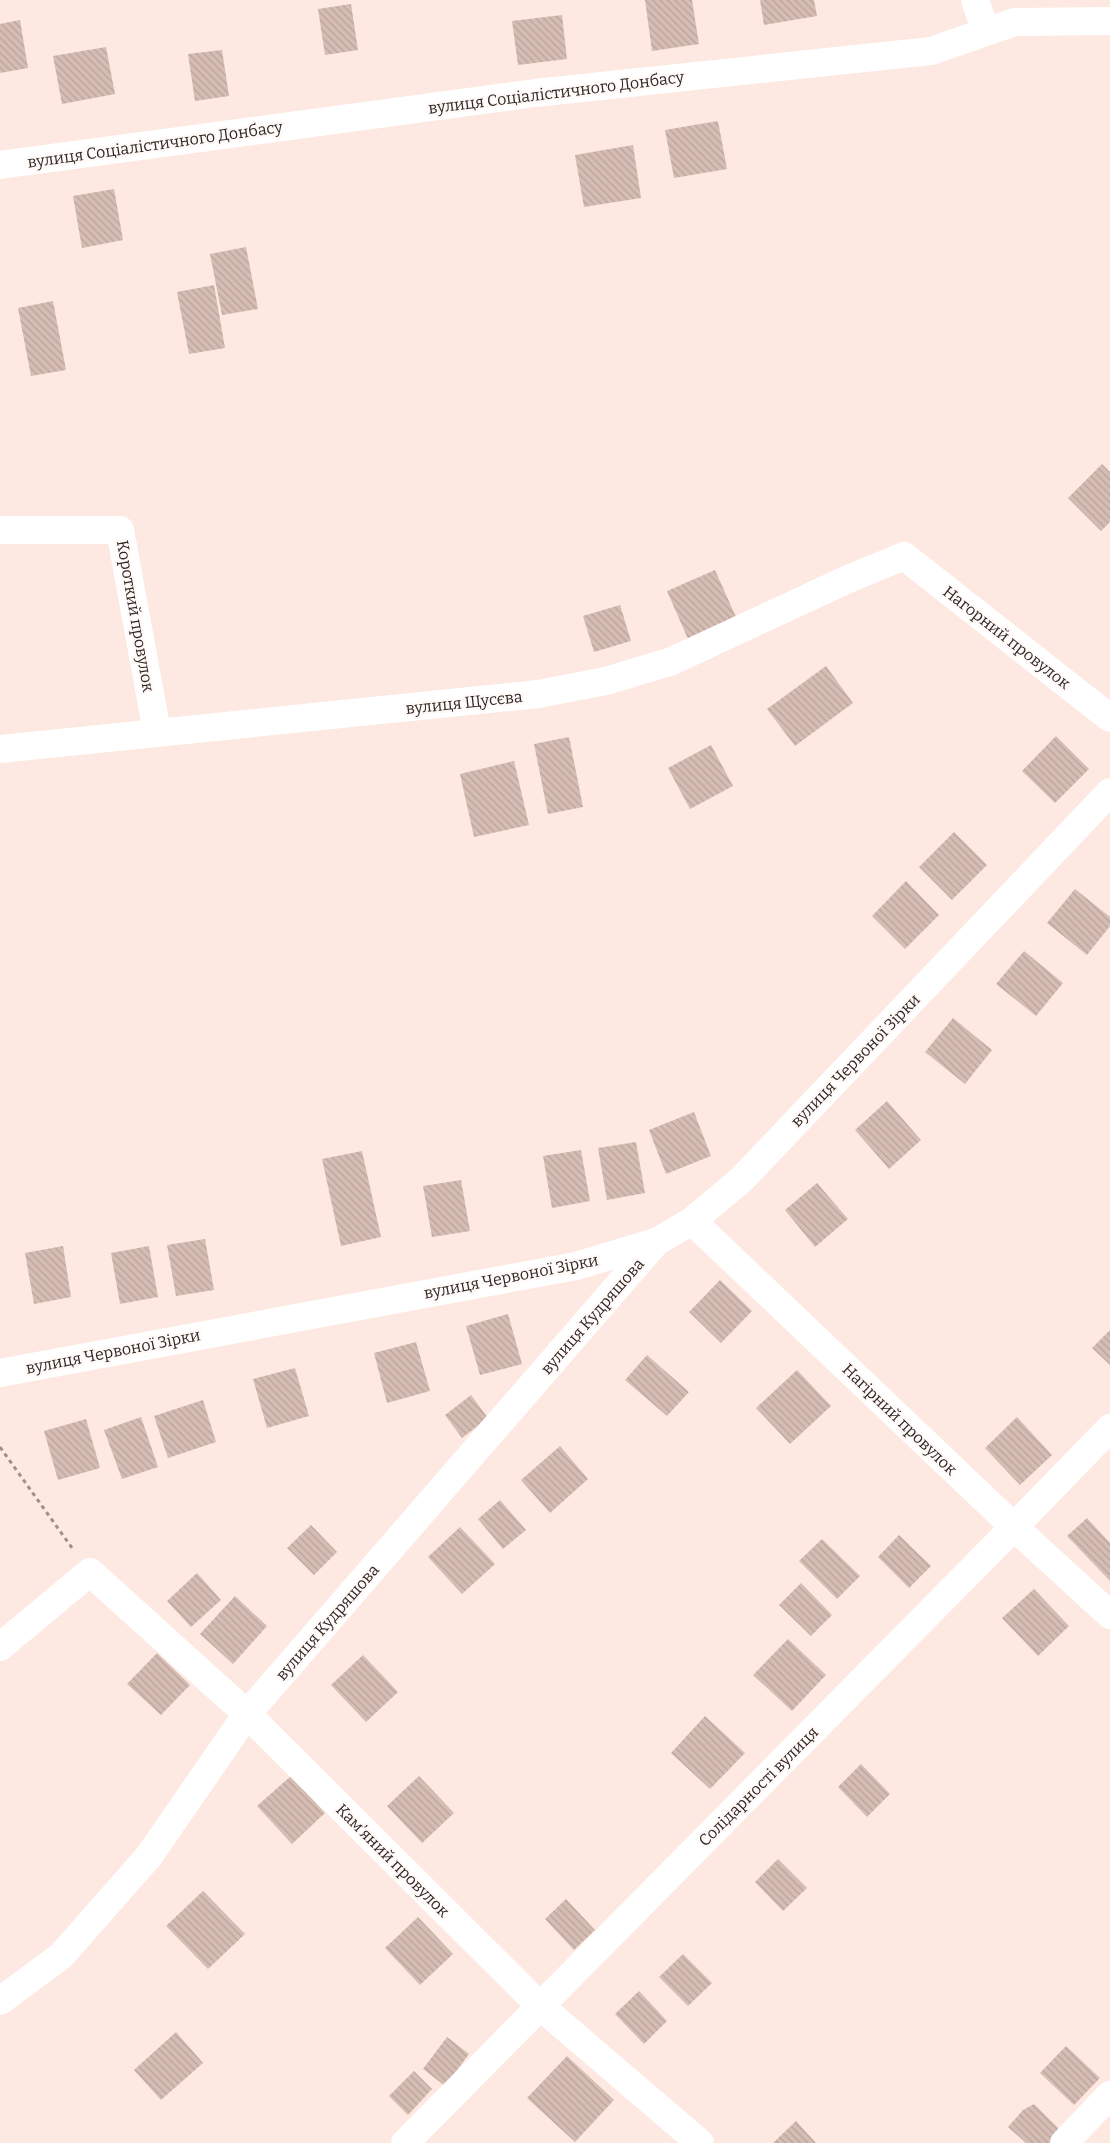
<svg xmlns="http://www.w3.org/2000/svg" width="1110" height="2143" font-family="Bitter,serif">
  <style>
    .building { fill: url(#building-back-hatch) }
    .lines { fill: none; stroke-linecap: round; stroke-linejoin: round }
    .path { stroke: #9f908a; stroke-width: 3; stroke-dasharray: 4 4; stroke-linecap: butt }
    .street { stroke: #fff; stroke-width: 28 }
    .secondary { stroke: #fff; stroke-width: 28 }
    .labels { text-anchor: middle; stroke-width: 5; stroke-linejoin: round; paint-order: stroke }
    .street-label { font-size: 16px; fill: #312825; stroke: #fffaf8 }
  </style>
  <defs>
    <pattern id="building-back-hatch" width="6" height="6" patternUnits="userSpaceOnUse" patternTransform="scale(1.25)"><rect width="6" height="6" fill="#d6bdb4"/><path d="M-1 5l2 2M0 0l6 6M5-1l2 2" fill="none" stroke="#b8a29b"/></pattern>
  </defs>
  <rect width="100%" height="100%" fill="#fde9e1"/>
  <g class="building">
    <path d="M645,0H692L699,44L652,51Z"/>
    <path d="M760,0H814L817,16L764,25Z"/>
    <path d="M351,4L358,50L325,55L318,9Z"/>
    <path d="M562,15L567,59L518,65L512,21Z"/>
    <path d="M20,20L28,68L0,73V24Z"/>
    <path d="M106,47L115,94L62,104L53,56Z"/>
    <path d="M222,50L229,96L195,101L188,54Z"/>
    <path d="M718,121L727,169L674,178L665,130Z"/>
    <path d="M633,145L641,198L584,207L575,155Z"/>
    <path d="M114,189L123,240L82,248L73,196Z"/>
    <path d="M246,247L258,309L222,315L210,254Z"/>
    <path d="M214,285L225,348L189,354L177,292Z"/>
    <path d="M53,301L66,370L31,376L18,308Z"/>
    <path d="M1102,464L1110,472V522L1101,531L1068,498Z"/>
    <path d="M715,570L736,617L688,639L667,591Z"/>
    <path d="M620,605L631,641L594,652L583,616Z"/>
    <path d="M826,666L853,703L795,746L767,709Z"/>
    <path d="M1056,736L1089,769L1055,803L1022,771Z"/>
    <path d="M569,737L583,807L548,814L534,744Z"/>
    <path d="M711,745L733,786L690,809L668,768Z"/>
    <path d="M514,761L529,825L474,837L460,774Z"/>
    <path d="M954,832L987,865L952,900L919,867Z"/>
    <path d="M906,881L939,915L905,949L872,916Z"/>
    <path d="M1075,889L1110,917V926L1087,955L1047,923Z"/>
    <path d="M1024,951L1063,983L1036,1016L996,984Z"/>
    <path d="M953,1018L992,1050L965,1084L925,1052Z"/>
    <path d="M887,1101L921,1140L889,1169L855,1130Z"/>
    <path d="M694,1112L711,1156L666,1174L649,1130Z"/>
    <path d="M636,1142L645,1193L607,1200L598,1148Z"/>
    <path d="M581,1150L590,1201L552,1208L543,1156Z"/>
    <path d="M362,1151L381,1237L341,1246L322,1159Z"/>
    <path d="M461,1180L470,1231L432,1237L423,1186Z"/>
    <path d="M817,1183L848,1219L815,1247L785,1210Z"/>
    <path d="M205,1239L214,1290L176,1296L167,1245Z"/>
    <path d="M63,1246L71,1297L34,1304L25,1253Z"/>
    <path d="M149,1246L158,1297L120,1304L111,1253Z"/>
    <path d="M720,1280L752,1311L721,1343L689,1312Z"/>
    <path d="M508,1314L522,1364L480,1375L466,1326Z"/>
    <path d="M1110,1330V1365L1092,1348Z"/>
    <path d="M416,1342L430,1391L387,1403L374,1353Z"/>
    <path d="M647,1355L689,1392L667,1416L625,1380Z"/>
    <path d="M295,1368L309,1416L267,1428L253,1379Z"/>
    <path d="M797,1370L831,1406L790,1444L756,1408Z"/>
    <path d="M471,1395L488,1418L462,1438L445,1415Z"/>
    <path d="M203,1400L216,1442L168,1458L154,1416Z"/>
    <path d="M141,1417L158,1467L122,1479L104,1430Z"/>
    <path d="M1017,1417L1052,1455L1020,1485L985,1448Z"/>
    <path d="M86,1419L100,1468L58,1480L44,1431Z"/>
    <path d="M560,1446L588,1479L550,1513L521,1480Z"/>
    <path d="M500,1500L526,1530L503,1549L478,1519Z"/>
    <path d="M1087,1518L1110,1543V1581L1067,1536Z"/>
    <path d="M311,1525L337,1552L314,1575L287,1548Z"/>
    <path d="M460,1527L495,1564L462,1594L428,1557Z"/>
    <path d="M899,1535L931,1566L909,1588L878,1557Z"/>
    <path d="M822,1539L860,1576L837,1599L799,1561Z"/>
    <path d="M197,1573L221,1600L191,1627L167,1601Z"/>
    <path d="M801,1583L832,1615L811,1636L779,1605Z"/>
    <path d="M1034,1589L1069,1626L1038,1656L1002,1618Z"/>
    <path d="M235,1596L267,1626L233,1664L200,1634Z"/>
    <path d="M788,1639L826,1675L792,1711L753,1675Z"/>
    <path d="M157,1653L190,1685L161,1715L127,1684Z"/>
    <path d="M363,1655L398,1692L366,1722L331,1685Z"/>
    <path d="M705,1716L745,1753L710,1789L671,1753Z"/>
    <path d="M861,1764L890,1794L867,1817L838,1787Z"/>
    <path d="M291,1776L325,1813L292,1844L257,1806Z"/>
    <path d="M419,1776L454,1813L422,1843L387,1806Z"/>
    <path d="M778,1859L807,1888L783,1911L755,1882Z"/>
    <path d="M203,1891L245,1934L208,1969L166,1926Z"/>
    <path d="M566,1899L595,1930L574,1950L545,1919Z"/>
    <path d="M418,1917L453,1954L420,1985L385,1948Z"/>
    <path d="M683,1954L712,1983L688,2006L659,1977Z"/>
    <path d="M639,1991L667,2021L644,2044L615,2014Z"/>
    <path d="M176,2032L203,2063L161,2100L134,2070Z"/>
    <path d="M447,2037L469,2054L445,2086L423,2069Z"/>
    <path d="M1066,2046L1100,2078L1074,2105L1040,2073Z"/>
    <path d="M567,2056L614,2100L575,2142L527,2098Z"/>
    <path d="M414,2071L432,2089L408,2115L389,2096Z"/>
    <path d="M1034,2104L1062,2132L1052,2143H1026L1008,2127L1023,2110Z"/>
    <path d="M796,2121L816,2143H773Z"/>
  </g>
  <g class="lines">
    <path class="path" d="M0,1447L72,1548"/>
    <g class="street">
      <path d="M975,0L986,32"/>
      <path d="M0,165L535,93L931,51L1015,22L1110,21"/>
      <path d="M0,530H120L157,732"/>
      <path d="M0,749L538,694L606,681L672,661L846,580L904,556L1110,718"/>
      <path d="M692,1221L1014,1527L1110,1615"/>
      <path d="M0,1647L90,1572L247,1714L540,2006L700,2143"/>
      <path d="M0,2001L61,1956L149,1856L247,1714L656,1242"/>
      <path d="M405,2143L1014,1527L1110,1428"/>
      <path d="M1064,2143L1110,2095"/>
    </g>
    <path class="secondary" d="M0,1373L576,1266L656,1242L692,1221L741,1180L1110,792"/>
  </g>
  <g class="labels">
    <g class="street-label">
      <text transform="translate(556 92) rotate(-7)" y="6">вулиця Соціалістичного Донбасу</text>
      <text transform="translate(155 144) rotate(-8)" y="6">вулиця Соціалістичного Донбасу</text>
      <text transform="translate(136 616) rotate(80)" y="6">Короткий провулок</text>
      <text transform="translate(1007 637) rotate(38)" y="6">Нагорний провулок</text>
      <text transform="translate(464 702) rotate(-6)" y="6">вулиця Щусєва</text>
      <text transform="translate(855 1060) rotate(-46)" y="6">вулиця Червоної Зірки</text>
      <text transform="translate(511 1276) rotate(-11)" y="6">вулиця Червоної Зірки</text>
      <text transform="translate(592 1316) rotate(-49)" y="6">вулиця Кудряшова</text>
      <text transform="translate(113 1351) rotate(-11)" y="6">вулиця Червоної Зірки</text>
      <text transform="translate(900 1419) rotate(44)" y="6">Нагірний провулок</text>
      <text transform="translate(327 1622) rotate(-49)" y="6">вулиця Кудряшова</text>
      <text transform="translate(758 1786) rotate(-45)" y="6">Солідарності вулиця</text>
      <text transform="translate(393 1860) rotate(45)" y="6">Кам’яний провулок</text>
    </g>
  </g>
</svg>
